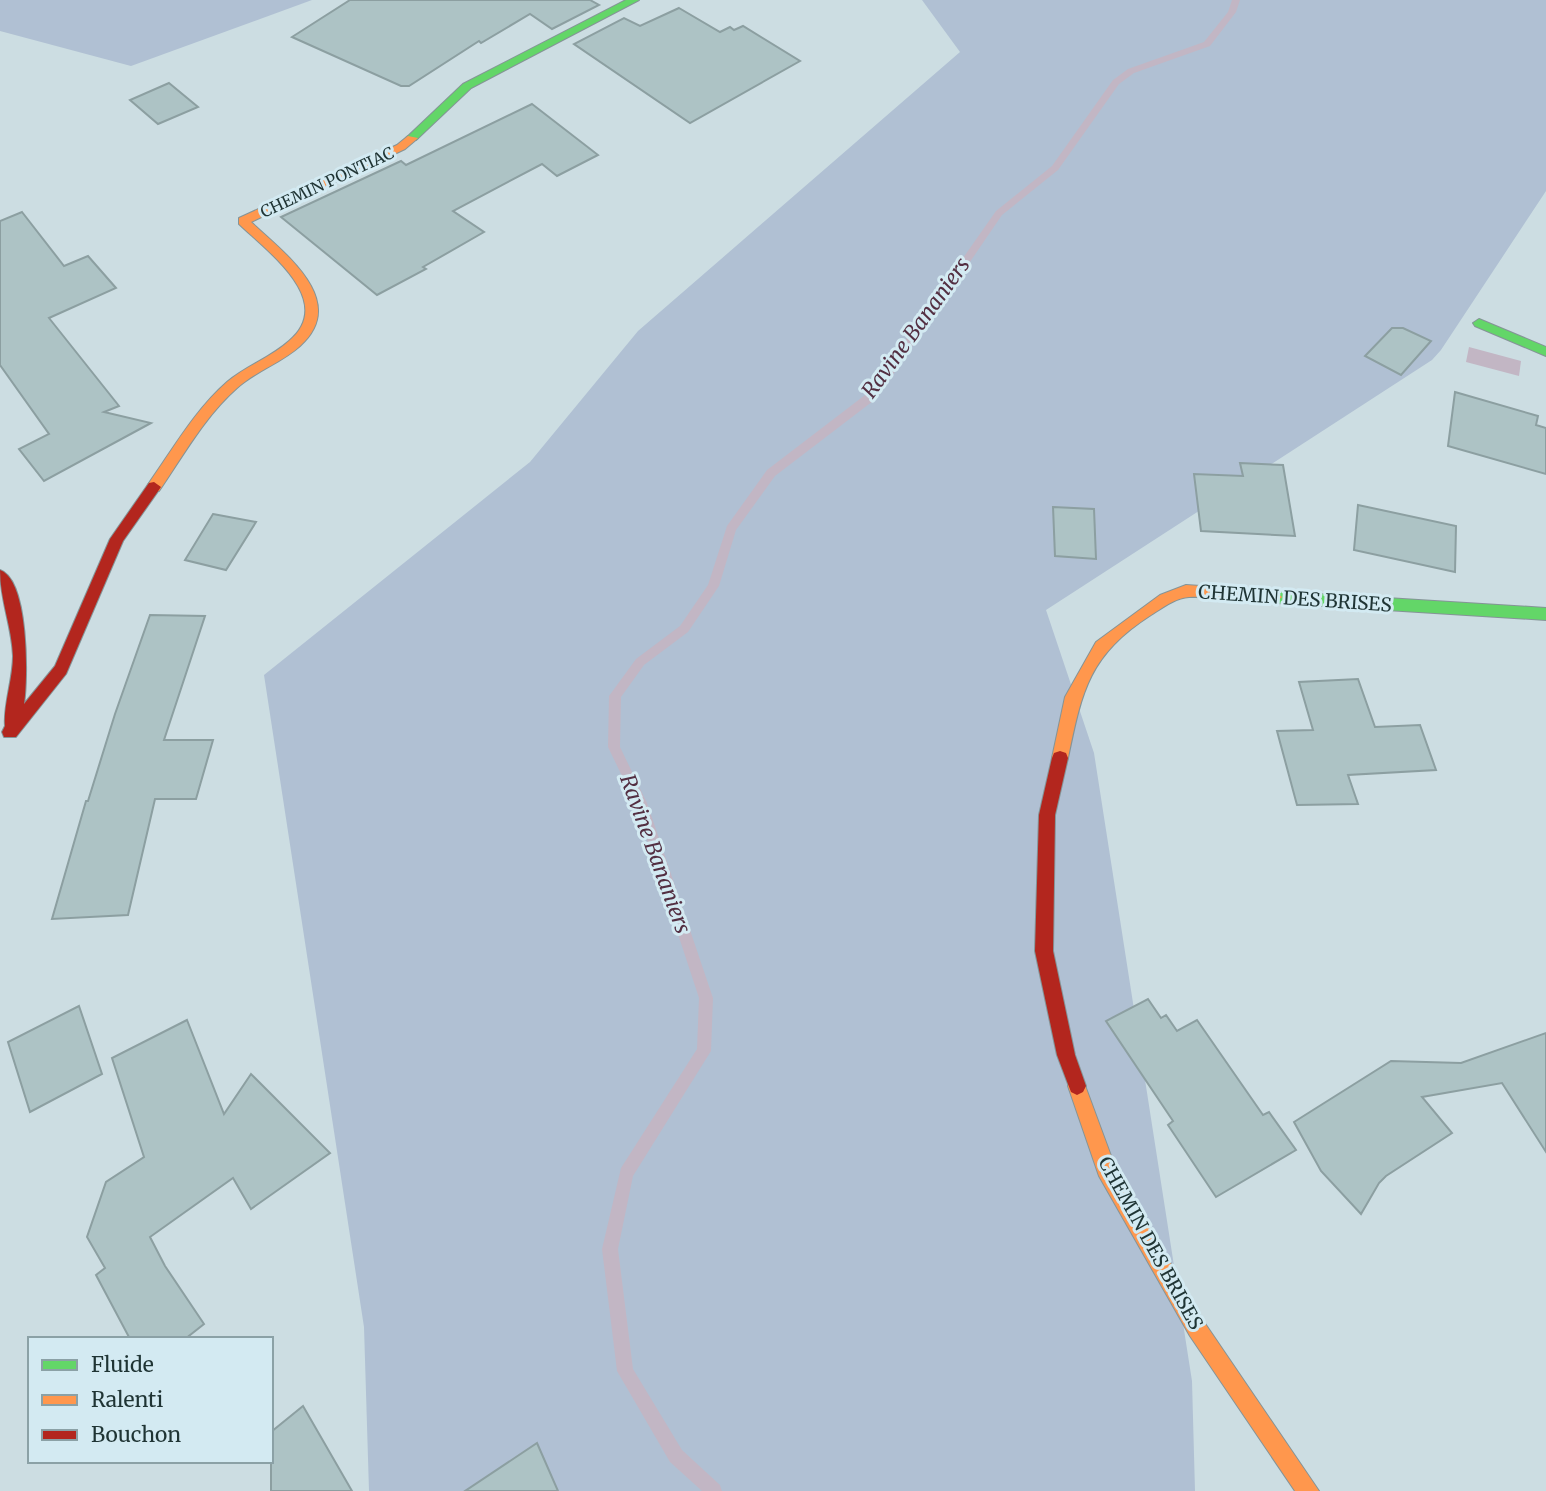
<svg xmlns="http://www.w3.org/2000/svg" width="1546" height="1491" font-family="Merriweather,serif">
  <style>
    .green { fill: #b0c0d3 }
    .water { fill: #c2b6c4 }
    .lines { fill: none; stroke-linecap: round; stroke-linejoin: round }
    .stream { fill: #c2b6c4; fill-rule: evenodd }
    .building { fill: #adc3c5; stroke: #8c9fa1; stroke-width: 2 }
    .fast-casing { stroke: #859497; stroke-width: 2 }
    .slow-casing { stroke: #859497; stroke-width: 2 }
    .jam-casing { stroke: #859497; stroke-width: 2 }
    .fast { fill: #63d668; fill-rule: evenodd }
    .slow { fill: #ff974d; fill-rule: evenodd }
    .jam { fill: #b3261e; fill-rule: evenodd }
    .labels { text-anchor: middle; stroke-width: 6; stroke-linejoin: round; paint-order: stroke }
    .far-street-label { font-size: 16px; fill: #1f3434; stroke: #d3eaf2 }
    .street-label { font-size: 19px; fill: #1f3434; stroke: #d3eaf2 }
    .water-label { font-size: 21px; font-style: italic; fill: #532f42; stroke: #d3eaf2 }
  </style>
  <rect width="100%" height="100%" fill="#ccdde2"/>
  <g class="green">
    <path d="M0,0H312L131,66L0,31Z"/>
    <path d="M922,0H1546V191L1441,350L1432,360L1046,610L1094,753L1192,1381L1195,1491H369L364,1327L264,675L530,462L638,331L960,52Z"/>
  </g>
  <path class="water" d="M1469,347L1521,361L1519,376L1466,362Z"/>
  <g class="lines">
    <path class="stream" d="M1232,0H1240L1236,12L1210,46L1134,73L1119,84L1058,170L1002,215L877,398L775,476L736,530L719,586L688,632L644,665L621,697L620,747L647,803L713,998L711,1051L633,1176L618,1249L633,1369L682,1450L720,1485L722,1491H702L670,1462L617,1371L602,1249L621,1168L697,1049L699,998L635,803L608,747L609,696L636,659L680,626L708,585L727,526L767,470L869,392L996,211L1052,166L1113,80L1128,69L1204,42L1228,12Z"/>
  </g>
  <g class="building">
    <path d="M350,0H590L599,5L552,29L530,14L481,43L479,41L409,86H401L292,37Z"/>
    <path d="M679,8L720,32L730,27L734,30L743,26L800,61L690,123L574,44L624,18L640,26Z"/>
    <path d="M169,83L198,107L158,124L130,100Z"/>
    <path d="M532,104L598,155L557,176L542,164L453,211L484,232L423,267L426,269L377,295L281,217L401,161L406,165Z"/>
    <path d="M22,212L64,266L88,256L116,288L49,318L119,406L104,412L151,423L44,481L19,449L49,434L0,365V221Z"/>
    <path d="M1392,328H1403L1431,341L1401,375L1365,356Z"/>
    <path d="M1455,392L1538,416L1536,425L1546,428V474L1448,446Z"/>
    <path d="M1240,463L1283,465L1295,536L1201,531L1194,474L1243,476Z"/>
    <path d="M1358,505L1456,526L1455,572L1354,550Z"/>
    <path d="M1053,507L1094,509L1096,559L1055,556Z"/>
    <path d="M213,514L256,522L226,570L185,560Z"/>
    <path d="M150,615L205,616L164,740H213L196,799H155L128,915L52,919L86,801H88L115,714Z"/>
    <path d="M1358,679L1375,727L1420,725L1436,770L1348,775L1358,804L1297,805L1277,731L1313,730L1299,682Z"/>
    <path d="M1148,999L1161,1018L1166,1015L1177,1031L1197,1020L1263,1115L1269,1112L1296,1150L1216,1197L1168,1125L1173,1121L1106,1021Z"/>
    <path d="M79,1006L102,1074L30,1112L8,1042Z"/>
    <path d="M187,1020L224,1114L251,1074L330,1153L251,1209L233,1178L150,1237L165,1266L204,1324L185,1339H130L96,1275L105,1268L87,1237L106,1182L144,1157L112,1058Z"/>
    <path d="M1546,1033V1152L1502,1083L1422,1097L1452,1133L1386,1176L1379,1183L1361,1214L1321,1171L1294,1122L1391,1061L1461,1063Z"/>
    <path d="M303,1406L352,1491H271V1432Z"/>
    <path d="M537,1443L558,1491H465Z"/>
  </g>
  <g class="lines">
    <g class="fast-casing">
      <g id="fast">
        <path d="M626,0H639L471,88L416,140L406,138L463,84Z"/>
        <path d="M1479,319L1546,347V356L1475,326L1473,323Z"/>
        <path d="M1275,591L1546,608V620L1275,603L1268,597Z"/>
      </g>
    </g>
    <g class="slow-casing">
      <g id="slow">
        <path d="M408,136L418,138L405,149L251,222C284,253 350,301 300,346C281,363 256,371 237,388C205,416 183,456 159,491H149L147,487L149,483C173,449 195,410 227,382C246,366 270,358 289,341C337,301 267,251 239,224V218L397,145Z"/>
        <path d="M1186,585L1275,591L1282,597L1275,603C1247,601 1217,596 1189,597C1175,598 1162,608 1151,615C1089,655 1082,690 1068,758L1066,763L1060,765L1054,763L1052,758L1065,697L1096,642L1160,595Z"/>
        <path d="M1077,1077L1083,1080L1114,1164L1204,1322L1319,1491H1295L1190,1336L1099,1176L1068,1086L1071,1080Z"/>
      </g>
    </g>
    <g class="jam-casing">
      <g id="jam">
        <path d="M154,482L161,487L123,541L66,674L16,737H4L2,732L5,726C3,706 13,679 13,656C12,627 0,600 0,570C29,580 28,679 24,704L55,666L110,539L149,483Z"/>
        <path d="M1060,751L1066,753L1068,758L1055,815L1053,951L1075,1055L1086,1086L1083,1092L1077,1095L1071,1092L1057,1055L1035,951L1039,815L1052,758L1054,753Z"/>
      </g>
    </g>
    <use href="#fast" class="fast"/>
    <use href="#slow" class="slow"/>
    <use href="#jam" class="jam"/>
  </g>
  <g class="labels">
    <g class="far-street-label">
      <text transform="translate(327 182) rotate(-25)" y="6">CHEMIN PONTIAC</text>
    </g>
    <g class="street-label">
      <text transform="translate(1295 598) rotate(4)" y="7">CHEMIN DES BRISES</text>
      <text transform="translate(1151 1243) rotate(61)" y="7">CHEMIN DES BRISES</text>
    </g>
    <g class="water-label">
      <text transform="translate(916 328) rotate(-54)" y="7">Ravine Bananiers</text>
      <text transform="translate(655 854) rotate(70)" y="7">Ravine Bananiers</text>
    </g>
  </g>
  <rect x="28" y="1337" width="245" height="126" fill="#d3eaf2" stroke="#8ba1a6" stroke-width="2"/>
  <rect x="42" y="1360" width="35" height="10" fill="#63d668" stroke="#8ba1a6" stroke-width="2"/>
  <text x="91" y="1372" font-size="21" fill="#1f3434">Fluide</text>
  <rect x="42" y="1395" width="35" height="10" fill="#ff974d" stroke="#8ba1a6" stroke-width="2"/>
  <text x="91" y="1407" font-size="21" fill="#1f3434">Ralenti</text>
  <rect x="42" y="1430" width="35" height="10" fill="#b3261e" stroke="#8ba1a6" stroke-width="2"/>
  <text x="91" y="1442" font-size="21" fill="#1f3434">Bouchon</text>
</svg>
